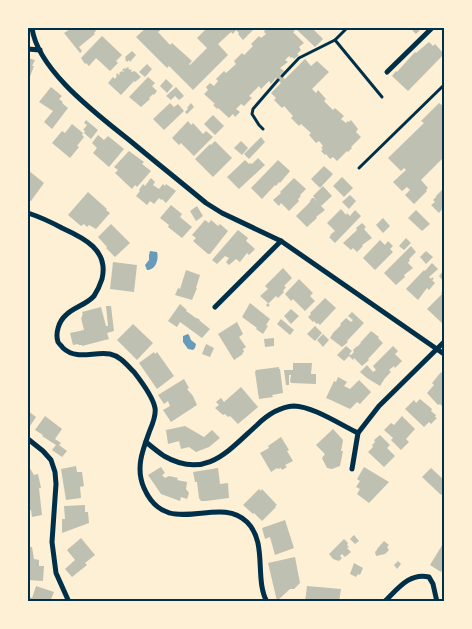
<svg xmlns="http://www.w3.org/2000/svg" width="472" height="629" font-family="Poppins,sans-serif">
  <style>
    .water { fill: #669bbc }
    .building { fill: #bec0b2 }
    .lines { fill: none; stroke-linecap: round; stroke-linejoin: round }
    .service { stroke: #003049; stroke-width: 3 }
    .minor { stroke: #003049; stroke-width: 5 }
    .neatline { fill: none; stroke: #003049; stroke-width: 2 }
  </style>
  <rect width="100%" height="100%" fill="#fdf0d5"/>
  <g class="water">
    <path d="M150,251L157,252C159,259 156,270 147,270L145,265L149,260V255Z"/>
    <path d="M188,334L189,335L191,340L196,344L195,348L193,350L188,349L183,342V336Z"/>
  </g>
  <g class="building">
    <path d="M72,28H94L96,31L94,33L95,34L79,47L82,51L80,53L64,33Z"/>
    <path d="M146,28H163L158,32L170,45L172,43L192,61L189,64L190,65L207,48L197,38L207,28H255L243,40L238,34L239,33L236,30L233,34L231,32L218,44L228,55L193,90L169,66L167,68L136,37Z"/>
    <path d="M263,28H289L290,29L291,28L295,31L293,32L304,43L299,47L301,50L297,54L299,55L294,59L292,57L291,58L289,56L285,60L288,62L280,68L284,71L280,75L285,79L305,59L311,66L317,61L329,72L312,89L316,93L318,90L326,99L324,101L333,110L335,108L344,116L341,119L346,123L348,121L349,122L351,120L358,129L356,132L361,137L351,147L352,148L348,152L347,151L337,161L333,157L330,159L326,154L325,155L321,151L323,149L321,148L323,146L319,141L316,143L309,135L311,133L301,124L299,126L291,118L293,116L284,106L282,108L274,100L276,98L271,93L281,83L276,78L271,84L269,81L261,89L259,86L249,96L252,98L244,106L241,104L236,109L240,112L235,117L233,114L229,118L218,108L217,109L213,105L215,104L204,94L208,90L206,87L210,83L214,86L218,81L216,79L224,71L226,73L236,64L234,61L242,53L244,55L253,46L251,44L259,36L261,38L266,34L264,32L265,30Z"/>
    <path d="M295,28H312L323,39L315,47Z"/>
    <path d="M410,28H422L416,34Z"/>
    <path d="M102,36L122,55L116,61L118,63L110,71L96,58L89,66L86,63L85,64L81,58Z"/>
    <path d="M429,42L433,46L435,44L444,54L408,91L392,76L396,71L397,72L415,52L416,53Z"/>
    <path d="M132,51L136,55L130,62L129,60L127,62L125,59L126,58L125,57Z"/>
    <path d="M28,58L35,60L32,66H34L28,82Z"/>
    <path d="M147,64L152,69L145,77L139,72Z"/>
    <path d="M128,67L129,68L128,69L132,70L131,72H132L134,71L136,72L141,77L135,82L134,81L121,95L108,83L113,77L115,79L117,76L116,75L117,73L119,75L120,74L119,73L122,71L123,72L124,71L122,70L124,68L125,69Z"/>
    <path d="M148,77L155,83L152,86L157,91L154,95L153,94L149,98L150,99L141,107L129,97Z"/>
    <path d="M166,79L173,86L167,93L160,86Z"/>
    <path d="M51,87L62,96L59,99L63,102L62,103L68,108L52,129L44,122L53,111L39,102Z"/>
    <path d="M176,87L184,96L179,100L175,96L171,100L166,96Z"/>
    <path d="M170,103L174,107L178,104L184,111L164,130L153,119Z"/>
    <path d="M191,103L194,107L187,114L185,112L188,109L187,108Z"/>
    <path d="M439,103L443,106L444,104V157L421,180L428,188L426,190L427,191L414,204L405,195L410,190L407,187L402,191L393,182L406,170L404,168L401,171L388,158L424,123L421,121Z"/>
    <path d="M213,115L224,126L215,135L204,124Z"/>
    <path d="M86,120L98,130L91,139L84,133L85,131L83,130L87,125L84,123Z"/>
    <path d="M188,121L191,125L193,123L203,134L206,131L213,137L194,156L181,143L179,145L172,138Z"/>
    <path d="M72,124L83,133L82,135L84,137L77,146L79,147L70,158L52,143L62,131L65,133Z"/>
    <path d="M98,135L104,140L108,136L124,149L109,167L93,153L97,148L92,143Z"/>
    <path d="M261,137L265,142L249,159L244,154Z"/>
    <path d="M215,141L232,158L213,177L195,159L210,144L211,145Z"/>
    <path d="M241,141L248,148L242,155L234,148Z"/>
    <path d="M129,151L144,162L142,164L151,171L137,187L135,185L132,189L115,173L118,170L114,167Z"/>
    <path d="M258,158L265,165L239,189L227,177L245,160L249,164L250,163L252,164Z"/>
    <path d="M278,160L290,171L280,183L279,182L276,186L275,185L262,199L251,188Z"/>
    <path d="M324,166L333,174L320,188L311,179Z"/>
    <path d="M28,170L44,183L31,201L28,200Z"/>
    <path d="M342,177L353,188L344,197L333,186Z"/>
    <path d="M151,178L155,182L153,185L159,189L163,184L165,186L166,184L176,191L166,203L162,199L161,200L159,198L154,204L150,201L147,205L136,196L140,191L139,190L143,184L145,186Z"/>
    <path d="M294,178L306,189L300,195L301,196L298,199L299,201L289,211L281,203L279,206L273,200L281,193L280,192Z"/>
    <path d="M323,186L332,196L321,206L325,210L316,217L317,218L307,227L296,216L310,202V201L312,198H314L318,202L313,196Z"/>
    <path d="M444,188V207L439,213L431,205L435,202L433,200L436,197V196Z"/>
    <path d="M88,192L107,209L106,210L110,213L96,229L89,225L87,227L84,224L81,226L68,215Z"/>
    <path d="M350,195L356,201L349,209L342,202Z"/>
    <path d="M171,205L182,214L180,217L192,227L182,238L168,227L169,225L160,218Z"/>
    <path d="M197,206L203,216L196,221L190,211Z"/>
    <path d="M341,209L346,215L347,213L350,216L355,210L361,216L335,243L329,237L331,236L330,235L335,231L327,223Z"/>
    <path d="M416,210L430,224L422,231L408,218Z"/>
    <path d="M383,218L390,226L383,233L376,225Z"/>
    <path d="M205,220L209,223L211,220L218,226L220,224L228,231L210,254H208L193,241L196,238L192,235Z"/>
    <path d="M362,223L366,227L364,229L372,238L362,245L363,246L357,252L353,248L351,250L343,243L357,230L356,228Z"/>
    <path d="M111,224L130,243L115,257L106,248L107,247L98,237Z"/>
    <path d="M238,230L248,238L246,241L255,249L249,255L247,253L240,262L236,259L229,265L226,262L229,258L225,256L217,264L212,260Z"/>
    <path d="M406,238L411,243L404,250L399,246Z"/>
    <path d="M380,240L385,245L388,241L393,246L390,249L393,252L375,270L363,258Z"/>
    <path d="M411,246L416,252L409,259L410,260L408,263L413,268L404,275L405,277L396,285L384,273Z"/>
    <path d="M426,251L433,257L426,264L420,257Z"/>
    <path d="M113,262L137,265L134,292L110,289Z"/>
    <path d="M432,263L438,269L429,277L431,279L432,277L434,279L432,280L435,283L429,290L427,288L418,300L406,289L424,270L425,271Z"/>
    <path d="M283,268L292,278L284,286L286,287L283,291L284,292L278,298L276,296L268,304L270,305L268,307L266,305L268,303L260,296L268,289L265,286Z"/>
    <path d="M186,270L200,275L196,288H197L192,300L175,295L178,288L180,289Z"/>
    <path d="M444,270V282L439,276Z"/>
    <path d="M299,279L313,293L310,296L315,301L305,311L293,299L291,301L285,294Z"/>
    <path d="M444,289V322L443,324L427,309L442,294L441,293Z"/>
    <path d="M325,298L336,308L320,325L318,323L317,324L314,321L315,320L313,322L308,317L311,314L310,313Z"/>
    <path d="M250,303L270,319L266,325L268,326L263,334L256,329L257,328L242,317Z"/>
    <path d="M180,304L187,310L186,311L196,318L199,319L200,321L210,329L202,338L180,322L177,327L168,321Z"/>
    <path d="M106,306H111L114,331L107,333L109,339L82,346V345H79L78,344L73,345L70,333L84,330L81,318L82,317V315H83L82,312L101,307L106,326H108Z"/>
    <path d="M291,309L299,316L291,324L284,316Z"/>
    <path d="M352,312L364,323L347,341L348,342L342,347L330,338L333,333L341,325L340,324L346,318L351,322L353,320L348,316Z"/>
    <path d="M281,319L294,330L290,335L277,324Z"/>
    <path d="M237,322L243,334L239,337L246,347L243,349L244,352L242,353L243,354L234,360L218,334Z"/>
    <path d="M133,324L153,343L137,360L117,340Z"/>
    <path d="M315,326L322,333L315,341L307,334Z"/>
    <path d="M371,331L379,337L378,338L383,343L368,359L369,360L362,366L354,358L353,360L349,356L344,361L337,355L346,346L352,351L349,354L351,355L354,352L353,350L357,346V347L361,343H360Z"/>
    <path d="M323,334L329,340L323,347L317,340Z"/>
    <path d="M274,338V346L265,347L264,339Z"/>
    <path d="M206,344L214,348L210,357L202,354Z"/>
    <path d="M393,346L398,351L395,354L402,361L395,368L394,366L389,370L391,372L385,378L380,386L367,378L360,372L367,365L373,372L376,370L373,366Z"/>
    <path d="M154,352L155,354L157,352L174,376L157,389L139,363Z"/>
    <path d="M293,363H312L311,374H316V384L291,383L290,381L291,375H289V385H286L284,370H293Z"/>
    <path d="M279,367V369H280L283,393L272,395L273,397L259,399L255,372L256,370Z"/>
    <path d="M441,372L444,376V404L442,406L440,404L438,405L427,393L434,385L432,383Z"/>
    <path d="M338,377L347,382L344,386L350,389L359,380L371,392L360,404L357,402L350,409L333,401L326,398L334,381L336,382Z"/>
    <path d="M184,379L189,388L187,389L193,396L197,405L171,422L163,410L170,406L168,401L164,404L158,395Z"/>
    <path d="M241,387L258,407L238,424L230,416L228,417L225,414L223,415L215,408L219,405L216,402L221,398L224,402Z"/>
    <path d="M420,399L432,409L431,411L436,415L435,417L437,418L431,424L429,422L424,427L405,409L414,400L416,403Z"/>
    <path d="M28,411L36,417L28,429Z"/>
    <path d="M45,416L62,429L55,439L61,443L59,445L67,451L62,457L52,450L56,445L42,436L43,435L35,430Z"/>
    <path d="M402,416L415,429L406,439L409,442L401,450L391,440L393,438L384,430L391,423L394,425Z"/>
    <path d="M185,426L204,437L212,430L220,438L209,447L196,452L189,447L181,449L179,441L168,444L166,430Z"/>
    <path d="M333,429L343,440L341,451H343L340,466L332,469L327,468L322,458L325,454L316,445Z"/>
    <path d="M380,435L390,445L387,448L395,456L384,467L368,452L373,447L372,445L375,442L374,440Z"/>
    <path d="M281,437L289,450L287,451L293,461L285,465L287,467L282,470L281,468L278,469L277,468L271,472L260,453L269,448L268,446Z"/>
    <path d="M28,465L34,475L38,474L41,488H39L42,515L32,517L31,510L28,511Z"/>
    <path d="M76,466L77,472H82L84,486L80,487L81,498L66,500L61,469Z"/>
    <path d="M161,467L165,473L162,475L165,478L169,476L178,478L177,480L187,482L186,489L189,493L187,499L181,497L180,501L161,494L148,475Z"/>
    <path d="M364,467L389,482L369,503L357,494L360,489L356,487L360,481L357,479Z"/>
    <path d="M218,468L220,484L228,483L229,498L206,501H201L199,498L197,482H195L193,472Z"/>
    <path d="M431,468L444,480V491L441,495L422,477Z"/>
    <path d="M259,489L261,491L262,489L277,505L275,506L276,507L262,521L254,513L253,514L243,505Z"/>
    <path d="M85,505V512H88L89,523L62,533V519H65L64,506Z"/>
    <path d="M285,520L294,548L275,555L270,537L265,539L262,528Z"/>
    <path d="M354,535L359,541L355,544L350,539Z"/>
    <path d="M81,538L95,555L85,563L87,565L72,577L65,569L75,560L67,550Z"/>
    <path d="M344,539L348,543L347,545L349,547L347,548L351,552L345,557L342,554L340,556L342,558L339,561L333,559L329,554Z"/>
    <path d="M384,541L389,545L387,547L389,550L385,554L376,556L375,552L377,550V549Z"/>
    <path d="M444,542V567L441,572L430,565Z"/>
    <path d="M28,547H32L34,559L39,560V566H44L43,581L28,580Z"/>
    <path d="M295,557L300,583L294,589H290L277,601L268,563Z"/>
    <path d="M398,561L401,564L397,569L394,565Z"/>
    <path d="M354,563L363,568L360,575L358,574L356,577L350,574Z"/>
    <path d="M36,586L54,592L50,602H28L30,597L32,598Z"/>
    <path d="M307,586L341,589L339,602H305Z"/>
  </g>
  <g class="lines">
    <g class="service">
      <path d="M347,28L335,40L382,97"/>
      <path d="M282,76L299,58L335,40"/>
      <path d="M263,129L259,125L252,114L253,109L278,80"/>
      <path d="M359,168L444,85"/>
    </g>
    <g class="minor">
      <path d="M32,28C38,72 101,117 134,144C158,164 182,183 206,203L222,213L281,241L444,354"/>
      <path d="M28,49L40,50"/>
      <path d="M387,72L432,28"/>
      <path d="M28,213C40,217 51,222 62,228C84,238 109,250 102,279C100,285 98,290 94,296C86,305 74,307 66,315C59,321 55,333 58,342C59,344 62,346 63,348C77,361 94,351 110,354C120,356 127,365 134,372C141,381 153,397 155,408C156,414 153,423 150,430C143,449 135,468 144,488C167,541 218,493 247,522C268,543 254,578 267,602"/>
      <path d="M215,307L281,241"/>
      <path d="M28,439L43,451L51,460L55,472L56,484L52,542L56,573L69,602"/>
      <path d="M146,442C152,447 158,452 164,456C206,480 228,451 257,425C267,415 279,407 294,406C312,406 341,425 358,433L379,406L444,342"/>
      <path d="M352,469L358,433"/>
      <path d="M384,602C397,590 409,572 429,577L433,584L437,602"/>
    </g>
  </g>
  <rect width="472" height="629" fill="none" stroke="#fdf0d5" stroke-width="58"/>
  <rect x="29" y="29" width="414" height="571" class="neatline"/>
</svg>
